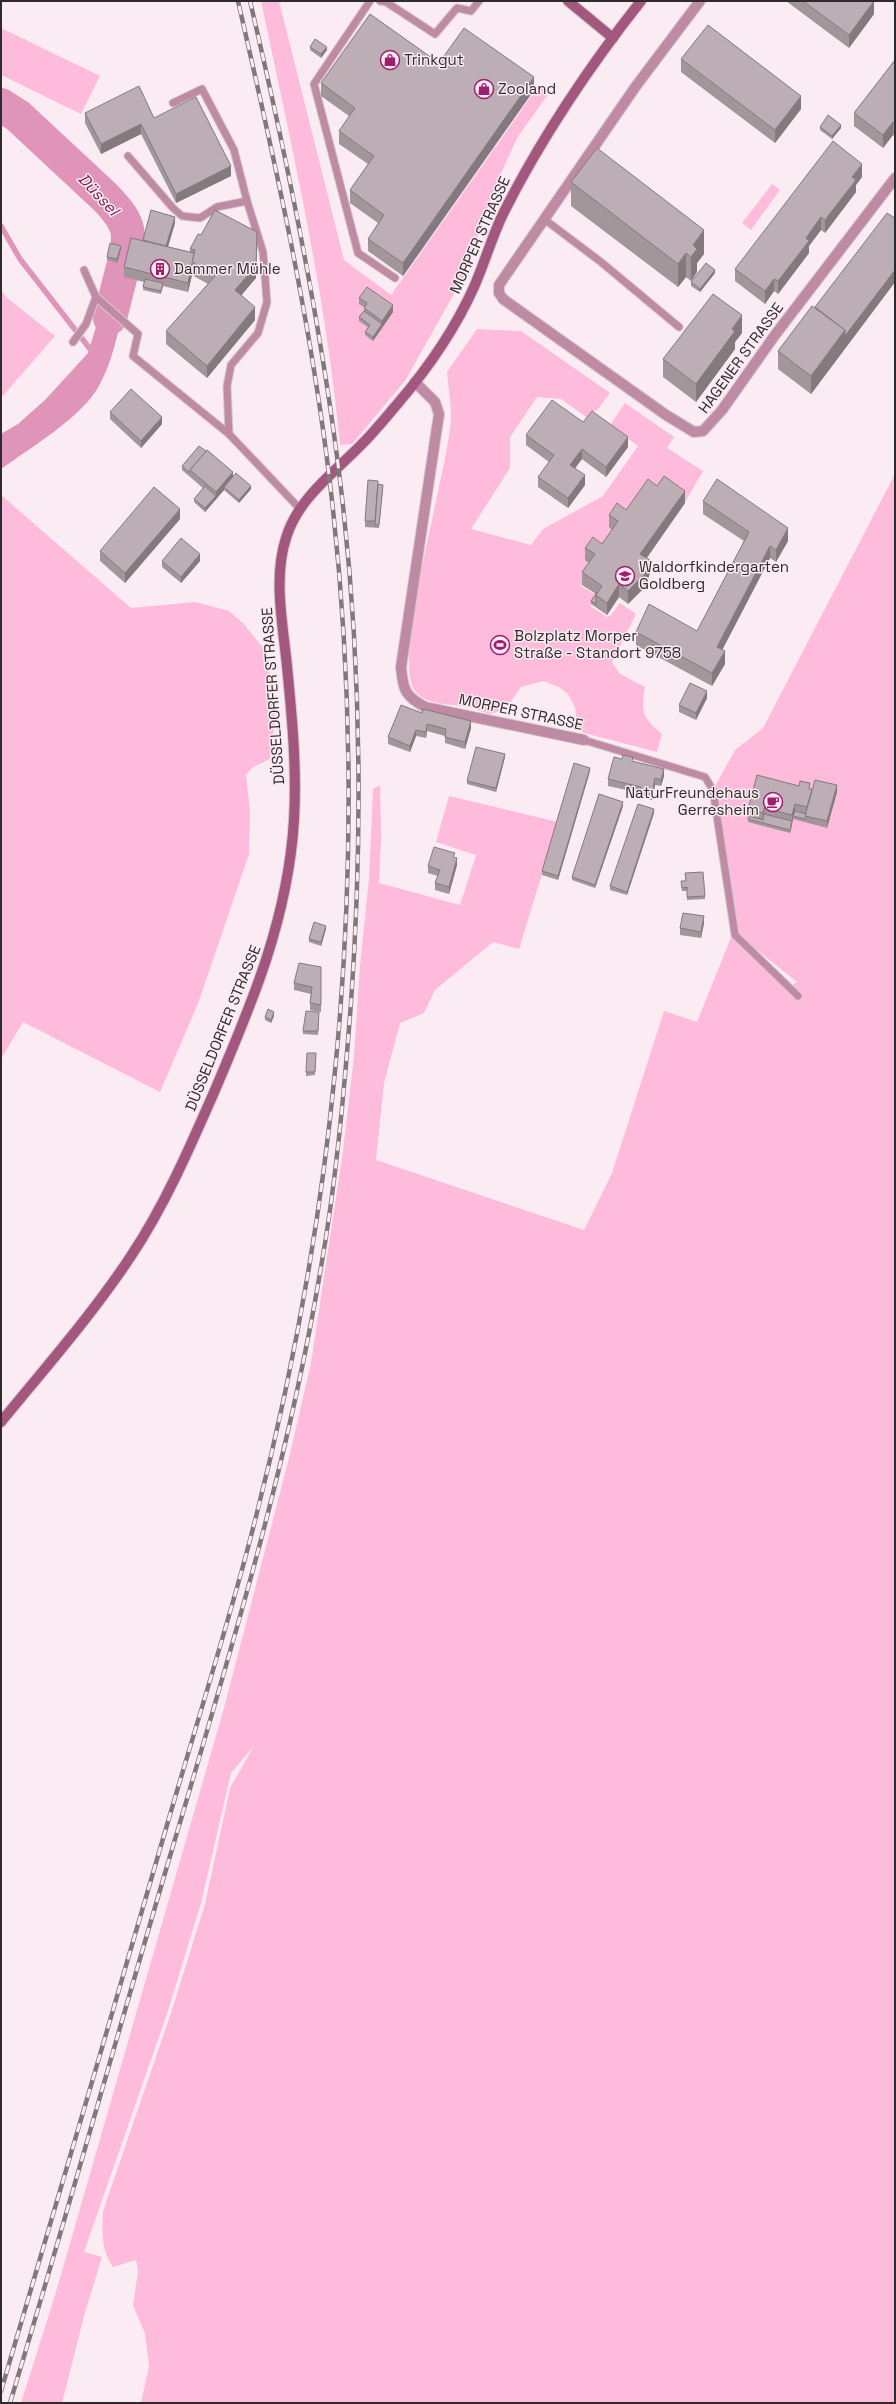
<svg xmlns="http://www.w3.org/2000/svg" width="896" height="2404" font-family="'Space Grotesk',sans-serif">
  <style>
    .green { fill: #febbdb }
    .water { fill: #e094ba }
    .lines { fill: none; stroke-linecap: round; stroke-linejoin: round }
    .stream { stroke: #e094ba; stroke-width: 5.5 }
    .river { stroke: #e094ba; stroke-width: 34 }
    .lane-casing { stroke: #d5c9ce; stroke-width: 9 }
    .street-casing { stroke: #d5c9ce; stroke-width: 12 }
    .secondary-casing { stroke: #d5c9ce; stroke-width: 12 }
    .lane { stroke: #bf8aa4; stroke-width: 7 }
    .street { stroke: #bf8aa4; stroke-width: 10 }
    .secondary { stroke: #a3577f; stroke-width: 10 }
    .rail-casing { stroke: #80787b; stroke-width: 4.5 }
    .rail { stroke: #faecf2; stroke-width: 3; stroke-dasharray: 9; stroke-linecap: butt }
    .wall { fill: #a2969b }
    .shaded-wall { fill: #847a7e }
    .building { fill: #bcaeb4; stroke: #847a7e }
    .labels { text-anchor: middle; stroke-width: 3; stroke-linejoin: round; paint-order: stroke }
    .poi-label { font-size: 15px; fill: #2f2a2c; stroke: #faecf2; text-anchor: start }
    .street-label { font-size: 15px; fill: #2f2a2c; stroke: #faecf2 }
    .water-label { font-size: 16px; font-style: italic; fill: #782054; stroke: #faecf2 }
  </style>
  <rect width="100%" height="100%" fill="#faecf2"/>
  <g class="green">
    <path d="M261,1H279L344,260L391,295L539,85L551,90L517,138L495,187L464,276L405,381L352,444L340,445C326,295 292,148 261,1Z"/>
    <path d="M1,28L100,76L81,114L1,75Z"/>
    <path d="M772,184L780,190L751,230L742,223Z"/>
    <path d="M1,290L6,297L55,336L1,398Z"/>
    <path d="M477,329L521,331L610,393L598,409L586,417L561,399L537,397L510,437V468L471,529L531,545L543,529L603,496L638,446L610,425L625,403L674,437L667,448L703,471L685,502L664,488L629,517L620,511L608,528L616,534L605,550L596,544L584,561L593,567L581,586L596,595L590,606L607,617L610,616L620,603L636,614L612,662L620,674L645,687C641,713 642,717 662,734L657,752L584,733L578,729L575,707L568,694L559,687L543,681L521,687C510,701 510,710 489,714C483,712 477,709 472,708C454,703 427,707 415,691C390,661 450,465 451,417C451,402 448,387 447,372Z"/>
    <path d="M895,474V2403H141L149,2366L145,2334L133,2305L138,2272L136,2260L113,2267C101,2250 102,2231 103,2211L171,2013L205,1904L230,1788L254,1746L231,1773L201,1903L168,2011L84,2252L102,2257L84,2316L62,2403H21L56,2292L224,1708L289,1458L311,1363L343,1151L354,1056L360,966L369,878L373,789L380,785L381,838L379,883L460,905L476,855L436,842L449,796L558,822L519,949L493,942L435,990L424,1013L400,1023L384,1083L376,1160L584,1230L612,1173L664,1011L697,1022L732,935L792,985L797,982L736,933L714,788L735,750L763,728Z"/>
    <path d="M1,495L131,608L195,602L229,611L243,623L267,653L275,719L270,759L253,767L246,775L250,812L249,854L199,1001L160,1092L23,1022L1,1059Z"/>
  </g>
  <path class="water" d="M117,273L121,274L128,287C120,320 116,354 100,384C84,416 30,448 1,469V434L18,424L45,400L88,353L103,304Z"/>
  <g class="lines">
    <path class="stream" d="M1,226L20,259L94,354"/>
    <path class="river" d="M1,105L18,116L105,197C133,226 131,234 122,271C118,286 114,302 110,318"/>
    <g class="lane-casing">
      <g id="lane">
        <path d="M370,1L314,84L358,253L395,278"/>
        <path d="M380,1L386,2L435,34L457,8L471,11L479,1"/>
        <path d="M173,103L202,89L234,150L247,201"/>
        <path d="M128,156L173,208L182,216L200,218L217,207L247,201L263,252L267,302L258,333L231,365L227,386L229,434"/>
        <path d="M544,219L601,262L679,327"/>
        <path d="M84,270L96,297L138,334L133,356L229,434L300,509"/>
        <path d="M73,342L86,324L96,297"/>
        <path d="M584,740L705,777L713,790L735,935L798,996"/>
      </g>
    </g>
    <g class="street-casing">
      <g id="street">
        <path d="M700,1L636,86L499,285V293L503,299L666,415L694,432L703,431L722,410L775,335L895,178"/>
        <path d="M415,382L435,402L439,414L401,667C403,690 405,696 425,707L584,740"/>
      </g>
    </g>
    <g class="secondary-casing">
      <g id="secondary">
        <path d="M568,1L613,38"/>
        <path d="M1,1422C45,1368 92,1315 131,1256C165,1205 190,1147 215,1090C253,1001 288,918 294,820C297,768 292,717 287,666C283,625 273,578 286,538C298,498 334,473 362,444C375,431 387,416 399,402C429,367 455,329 474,287C485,262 492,236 504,212C540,140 591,64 641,1"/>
      </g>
    </g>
    <use href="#lane" class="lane"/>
    <use href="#street" class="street"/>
    <use href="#secondary" class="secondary"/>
    <g class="rail-casing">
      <g id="rail">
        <path d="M1,2391C57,2202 112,2014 167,1825C192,1739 219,1653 243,1566C287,1404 319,1239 335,1071C355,869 353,661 327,459C307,304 273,153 238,1"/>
        <path d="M10,2403C66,2218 118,2032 173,1846C229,1657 287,1468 320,1273C336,1184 344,1093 351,1003C364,819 361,633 336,449C316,298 285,150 250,1"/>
      </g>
    </g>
    <use href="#rail" class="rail"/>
  </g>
  <g class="wall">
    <path d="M786,1H874V14L849,48Z"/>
    <path d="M310,47L327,50L321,58L310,50Z"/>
    <path d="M681,59L801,109L775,143L681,72Z"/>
    <path d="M895,60V136L893,135L883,148L854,126V113Z"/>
    <path d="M439,63L534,90L403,276L368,251V239L378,223L350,203V190L368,164L339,144V131L349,116L321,96V83Z"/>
    <path d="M85,113L154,118L231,176L176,203L141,134L101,154L85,123Z"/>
    <path d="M820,127L841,128L832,139L820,130Z"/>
    <path d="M862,177L856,185V192L825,233L821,230L809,246V253L778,294L774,291L765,304L735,281V269Z"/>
    <path d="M571,182L704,254L697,263V272L691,281L686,277L678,287L571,206Z"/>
    <path d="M175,223L168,247L190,252V249L201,235L257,245L256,278L241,295L255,320L207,378L166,344V331L208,284L192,275L188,292L163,286L161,294L143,290L144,282L124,277V267L143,240Z"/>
    <path d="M121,249L117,263L107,260V257Z"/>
    <path d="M715,273L700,292L691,286V282Z"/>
    <path d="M895,282L811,394L778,369V351L815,307Z"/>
    <path d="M359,298L393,312L373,341L365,335V332L369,328L359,321V317L364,311V307L359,304Z"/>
    <path d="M742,333L735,342V349L696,402L663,377V359Z"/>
    <path d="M110,412L162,424L141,448L110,419Z"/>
    <path d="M583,422L628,447L606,477L582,459L575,468L585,485L568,508L538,487V477L549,462L526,445V435Z"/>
    <path d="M182,466L233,476L251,489L239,503L224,490L205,512L194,502V499L203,488L182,470Z"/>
    <path d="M378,484L383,488L379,528L365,527V521Z"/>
    <path d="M657,486L685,503L647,558L650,573L645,587L628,604L619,597L607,615L591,604V601L596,594L582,585V572L589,563L585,561V548L602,544L612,530L609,528V515L626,510Z"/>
    <path d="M703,501L788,541L776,562L770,558L722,650L725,664L712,686L636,645V632L697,631L744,541L703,514Z"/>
    <path d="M180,519L125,583L100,561V551Z"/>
    <path d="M162,561H200L181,583L162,567Z"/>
    <path d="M707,698L696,720L679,712V705Z"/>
    <path d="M422,713L471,728L465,749L445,743V736L427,731L426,738L416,736L410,752L388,744V737Z"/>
    <path d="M505,757L496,792L467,784V781Z"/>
    <path d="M633,761L664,776L661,786L655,785L652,800L640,797V793L608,786V779Z"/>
    <path d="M590,771L558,880L542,875V871Z"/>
    <path d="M810,789L812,793L837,792L827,828L793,819L790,833L748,822V810Z"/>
    <path d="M623,806L595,888L572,880V877Z"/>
    <path d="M654,813L627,895L610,890V886Z"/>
    <path d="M457,865L449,894L435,890V883L438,876L428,873V866Z"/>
    <path d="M685,873L705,896V899L687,900V891H682L681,884L686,881Z"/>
    <path d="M704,923L701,938L680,935V928Z"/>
    <path d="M326,929L321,946L309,942V939Z"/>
    <path d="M321,967V1012L310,1010V1003L311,994L294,990V983Z"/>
    <path d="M319,1012L318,1035L303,1034V1031Z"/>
    <path d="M274,1016L271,1023L265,1020V1017Z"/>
    <path d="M316,1053L315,1075L306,1076V1072Z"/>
  </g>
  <g class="shaded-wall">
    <path d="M874,1V14L849,48V35Z"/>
    <path d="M327,47V50L321,58V54Z"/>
    <path d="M534,77V90L403,276V263Z"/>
    <path d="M801,96V109L775,143V130Z"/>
    <path d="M893,122V135L883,148V135Z"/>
    <path d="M141,124V134L101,154V144Z"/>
    <path d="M841,125V128L832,139V136Z"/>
    <path d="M862,164V177L856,185V192L825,233V220L852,177Z"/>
    <path d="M231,166V176L176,203V194Z"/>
    <path d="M175,217V223L166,253V246Z"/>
    <path d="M821,217V230L809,246V253L778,294V281L806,238Z"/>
    <path d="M704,230V254L697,263V272L691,281V257L693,245Z"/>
    <path d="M257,232L256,278L235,303V290Z"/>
    <path d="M121,246V249L117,263V259Z"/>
    <path d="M686,253V277L678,287V264Z"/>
    <path d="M192,266V275L188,292V283Z"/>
    <path d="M715,270V273L700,292V289Z"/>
    <path d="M895,270V282L811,394V376L845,330Z"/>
    <path d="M774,279V291L765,304V291Z"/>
    <path d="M393,305V312L373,341V337L382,324V321Z"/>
    <path d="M255,307V320L207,378V366Z"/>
    <path d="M742,315V333L735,342V349L696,402V384L732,329Z"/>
    <path d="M162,417V424L141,448V441Z"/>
    <path d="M628,437V447L606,477V467Z"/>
    <path d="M582,449V459L570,475V465Z"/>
    <path d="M233,472V479L224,487V490L205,512V508L216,496V492Z"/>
    <path d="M585,475V485L568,508V498Z"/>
    <path d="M251,486V489L239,503V500Z"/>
    <path d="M685,491V503L640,567V554Z"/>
    <path d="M180,509V519L125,583V573Z"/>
    <path d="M788,528V541L776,562V550Z"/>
    <path d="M770,546V558L717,660V647Z"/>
    <path d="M200,554V561L181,583V577Z"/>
    <path d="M650,560V573L645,587L628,604V591Z"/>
    <path d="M619,584V597L607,615V603Z"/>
    <path d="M725,651V664L712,686V673Z"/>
    <path d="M707,691V698L696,720V713Z"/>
    <path d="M471,721V728L465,749V742Z"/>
    <path d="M427,724V731L426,738V732Z"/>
    <path d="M416,730V736L410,752V746Z"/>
    <path d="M505,754V757L496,792V788Z"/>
    <path d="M590,768V771L558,880V876Z"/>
    <path d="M664,769V776L661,786V780Z"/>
    <path d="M655,778V785L652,800V794Z"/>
    <path d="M837,785V792L827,828V821Z"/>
    <path d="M623,802V806L595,888V885Z"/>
    <path d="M795,804V814L793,816V819L792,825V815Z"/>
    <path d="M764,808V817L763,823V813Z"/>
    <path d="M654,809V813L627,895V892Z"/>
    <path d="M792,821V825L790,833V830Z"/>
    <path d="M457,858V865L449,894V887Z"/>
    <path d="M704,916V923L701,938V932Z"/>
    <path d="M326,926V929L321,946V942Z"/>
    <path d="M274,1012V1016L271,1023V1020Z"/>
  </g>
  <g class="building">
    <path d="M803,1H874L849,35Z"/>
    <path d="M370,14L439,63L464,28L534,77L403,263L368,239L384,215L350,190L374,156L339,131L355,108L321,83Z"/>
    <path d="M708,25L801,96L775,130L681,59Z"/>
    <path d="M315,39L327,47L321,54L310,47Z"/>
    <path d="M895,60V123L893,122L883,135L854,113Z"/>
    <path d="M139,86L154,118L196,97L231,166L176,194L141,124L101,144L85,113Z"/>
    <path d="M828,115L841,125L832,136L820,127Z"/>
    <path d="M833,141L862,164L852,177L856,180L825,220L821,217L806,238L809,241L778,281L774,279L765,291L735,269Z"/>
    <path d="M597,148L704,230L693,245L697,249L691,257L686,253L678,264L571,182Z"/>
    <path d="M151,210L175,217L166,246L143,240Z"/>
    <path d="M215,210L257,232L256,266L235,290L255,307L207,366L166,331L216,275L192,262L195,250L190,249L198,234L201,235Z"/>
    <path d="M887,213L895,218V270L845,336V330L815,307Z"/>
    <path d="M131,238L194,253L188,283L124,267Z"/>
    <path d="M110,243L121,246L117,259L107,257Z"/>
    <path d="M706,263L715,270L700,289L691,282Z"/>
    <path d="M145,279L163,283L161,291L143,287Z"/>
    <path d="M367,287L393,305L382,321L364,308L367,303L359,298Z"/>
    <path d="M713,294L742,315L732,329L735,331L696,384L663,359Z"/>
    <path d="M812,306L845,330L811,376L778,351Z"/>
    <path d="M364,311L382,324L373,337L365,332L370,325L359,317Z"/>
    <path d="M131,389L162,417L141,441L110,412Z"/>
    <path d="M552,400L583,422L592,411L628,437L606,467L582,449L570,465L585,475L568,498L538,477L554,455L526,435Z"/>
    <path d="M199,446L206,451L190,470V473L182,466Z"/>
    <path d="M207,450L233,472L216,492L190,470Z"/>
    <path d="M236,473L251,486L239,500L224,487Z"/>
    <path d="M664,476L685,491L640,554L650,560L645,574L628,591L619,584L607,603L596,595L602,586L582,572L595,554L585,548L593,537L602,544L618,521L609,515L617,503L626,510L648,479L657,486Z"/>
    <path d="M717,479L788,528L776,550L770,546L717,647L725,651L712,673L636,632L649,604L697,631L749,532L703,501Z"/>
    <path d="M368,480L378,481L375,521H365Z"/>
    <path d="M378,484L383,485L379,525H375Z"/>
    <path d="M205,486L216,496L205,508L194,499Z"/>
    <path d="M154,487L180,509L125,573L100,551Z"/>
    <path d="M181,538L200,554L181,577L162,561Z"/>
    <path d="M597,592L596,595V604L591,601Z"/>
    <path d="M690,683L707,691L696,713L679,705Z"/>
    <path d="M401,705L422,713L423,709L471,721L465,742L445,737L446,729L427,724L426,732L416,730L410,746L388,737Z"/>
    <path d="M476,747L505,754L496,788L467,781Z"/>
    <path d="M623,755L633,757L632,761L664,769L661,780L655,778L652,794L640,791L641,787L608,779L614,757L622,759Z"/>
    <path d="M574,763L590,768L558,876L542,871Z"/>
    <path d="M757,775L799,786L800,781L810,783L809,789H812L807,807L795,804L792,815L764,808L763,813L748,810Z"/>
    <path d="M815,780L837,785L827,821L805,816Z"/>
    <path d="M599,794L623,802L595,885L572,877Z"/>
    <path d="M638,804L654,809L627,892L610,886Z"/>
    <path d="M795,811L806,814L805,819L793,816Z"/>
    <path d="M764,814L792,821L790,830L748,819V816L763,820Z"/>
    <path d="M434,847L455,853L453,857L457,858L449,887L435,883L440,870L428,866Z"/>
    <path d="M703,872L705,896L687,897V887L682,888L681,881H686L685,873Z"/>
    <path d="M683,913L704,916L701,932L680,928Z"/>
    <path d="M314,922L326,926L321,942L309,939Z"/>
    <path d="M299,963L321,967V1005L310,1003L312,987L294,983Z"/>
    <path d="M268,1009L274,1012L271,1020L265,1017Z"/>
    <path d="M306,1011L319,1012L318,1031H303Z"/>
    <path d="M307,1053H316L315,1072H306Z"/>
  </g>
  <defs>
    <g id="shop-ring" transform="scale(1)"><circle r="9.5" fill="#faecf2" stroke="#a01e6e" stroke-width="1.5"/><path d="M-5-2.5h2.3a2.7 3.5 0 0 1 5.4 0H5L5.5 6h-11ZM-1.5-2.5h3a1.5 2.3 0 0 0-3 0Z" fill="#a01e6e"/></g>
    <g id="building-ring" transform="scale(1)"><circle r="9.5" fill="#faecf2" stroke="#a01e6e" stroke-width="1.5"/><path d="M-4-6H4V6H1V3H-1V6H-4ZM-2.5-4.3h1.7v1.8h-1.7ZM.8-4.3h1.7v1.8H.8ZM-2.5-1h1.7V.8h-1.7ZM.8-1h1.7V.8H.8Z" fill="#a01e6e"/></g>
    <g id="school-ring" transform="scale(1)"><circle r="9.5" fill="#faecf2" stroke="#a01e6e" stroke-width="1.5"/><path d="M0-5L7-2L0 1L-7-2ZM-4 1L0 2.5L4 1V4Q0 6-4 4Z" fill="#a01e6e"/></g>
    <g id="stadium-ring" transform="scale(1)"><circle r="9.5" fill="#faecf2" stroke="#a01e6e" stroke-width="1.5"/><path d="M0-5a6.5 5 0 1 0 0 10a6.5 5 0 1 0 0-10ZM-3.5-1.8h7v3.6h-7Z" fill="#a01e6e"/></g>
    <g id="cafe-ring" transform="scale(1)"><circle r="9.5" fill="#faecf2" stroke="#a01e6e" stroke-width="1.5"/><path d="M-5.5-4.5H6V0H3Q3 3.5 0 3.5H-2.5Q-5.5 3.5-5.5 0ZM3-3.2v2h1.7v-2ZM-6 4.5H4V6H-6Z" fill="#a01e6e"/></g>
  </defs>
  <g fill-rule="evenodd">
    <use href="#shop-ring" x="390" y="60"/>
    <use href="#shop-ring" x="484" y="89"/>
    <use href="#building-ring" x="160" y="269"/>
    <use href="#school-ring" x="625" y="576"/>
    <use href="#stadium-ring" x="500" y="645"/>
    <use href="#cafe-ring" x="773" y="802"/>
  </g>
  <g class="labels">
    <g class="poi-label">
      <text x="404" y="65">Trinkgut</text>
      <text x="498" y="94">Zooland</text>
      <text x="174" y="274">Dammer Mühle</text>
      <text x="639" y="572">Waldorfkindergarten<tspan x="639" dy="17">Goldberg</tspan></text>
      <text x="514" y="641">Bolzplatz Morper<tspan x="514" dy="17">Straße - Standort 9758</tspan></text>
      <text x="759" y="798" text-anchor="end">NaturFreundehaus<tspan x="759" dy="17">Gerresheim</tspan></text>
    </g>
    <g class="street-label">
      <text transform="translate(480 235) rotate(-66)" y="5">MORPER STRASSE</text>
      <text transform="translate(741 358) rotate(-54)" y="5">HAGENER STRASSE</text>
      <text transform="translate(273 696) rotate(-94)" y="5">DÜSSELDORFER STRASSE</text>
      <text transform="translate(521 712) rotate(12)" y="5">MORPER STRASSE</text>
      <text transform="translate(223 1028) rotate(-68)" y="5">DÜSSELDORFER STRASSE</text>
    </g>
    <g class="water-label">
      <text transform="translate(99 194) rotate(47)" y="6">Düssel</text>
    </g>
  </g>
  <rect width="896" height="2404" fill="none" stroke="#2f2a2c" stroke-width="4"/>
</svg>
